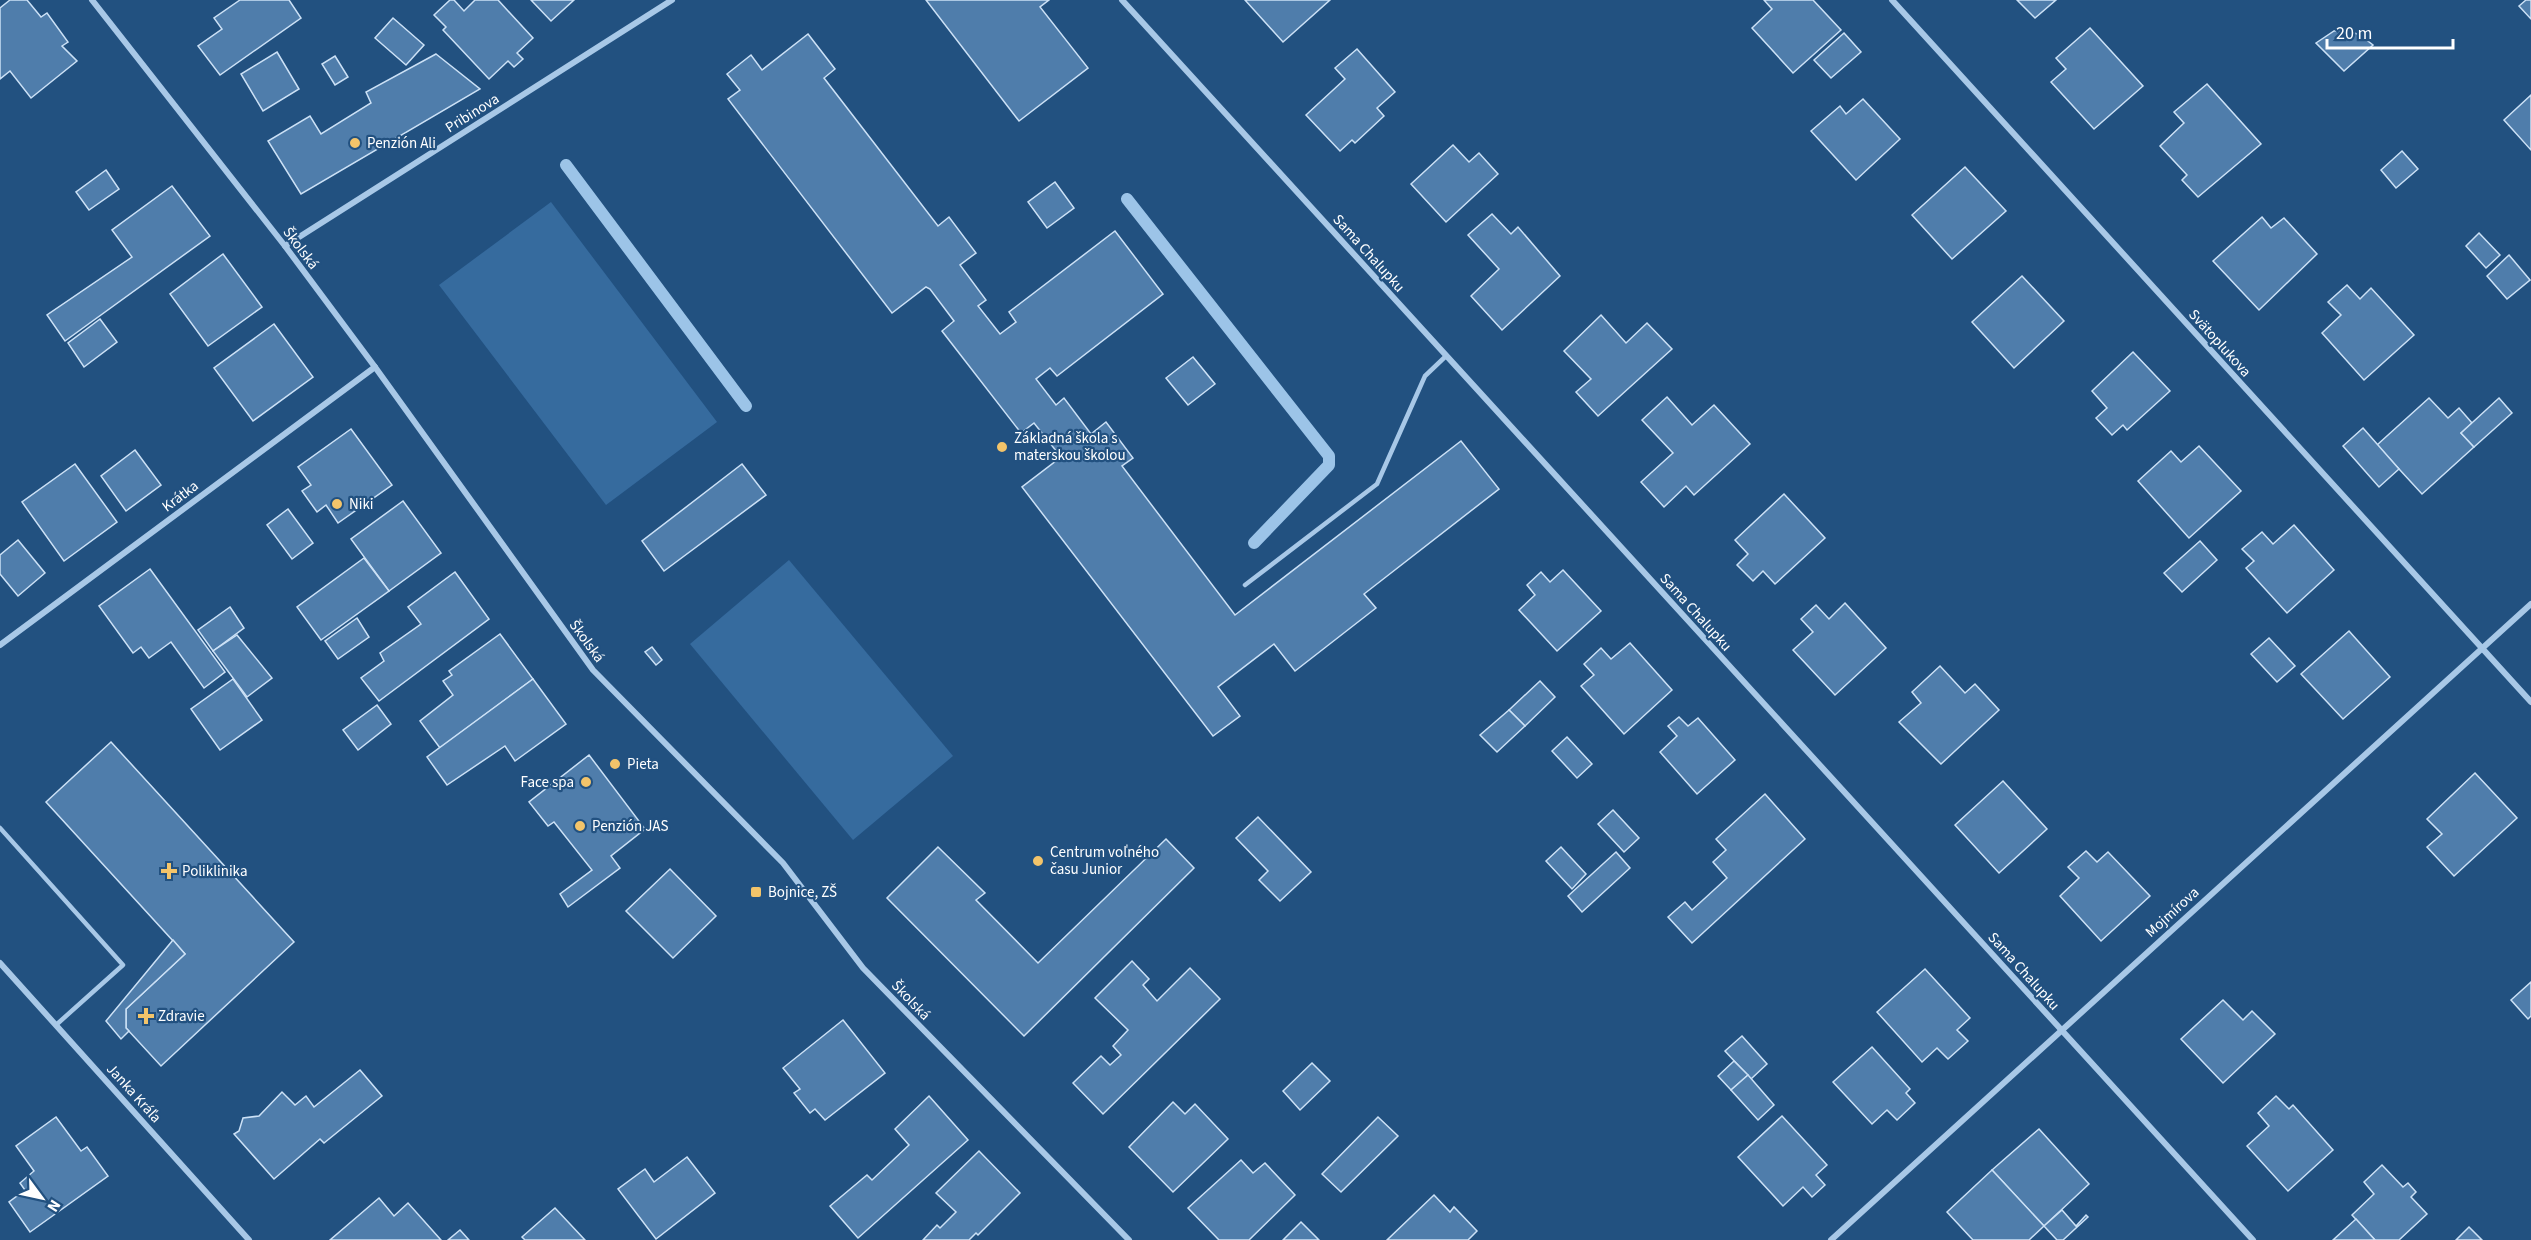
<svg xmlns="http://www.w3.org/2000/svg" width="2531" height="1240" font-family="'Source Sans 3',sans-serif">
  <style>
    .pitch { fill: #366b9e }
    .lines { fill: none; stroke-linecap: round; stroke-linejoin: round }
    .stream { stroke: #9cc4e8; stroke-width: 12 }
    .building { fill: #4f7dab; stroke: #cce1f6; stroke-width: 1.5 }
    .lane { stroke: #a8c8e7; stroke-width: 4.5 }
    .street { stroke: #a8c8e7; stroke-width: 6 }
    .poi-dot { fill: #f3c46a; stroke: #225180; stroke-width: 2 }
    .labels { text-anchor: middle; stroke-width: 4.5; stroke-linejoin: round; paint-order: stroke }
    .street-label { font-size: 15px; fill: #fff; stroke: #225180 }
    .poi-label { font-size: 15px; fill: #fff; stroke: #225180; text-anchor: start }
  </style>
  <rect width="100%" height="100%" fill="#225180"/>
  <g class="pitch">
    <path d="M551,202L717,422L606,505L439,285Z"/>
    <path d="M789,560L953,756L853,840L690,644Z"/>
  </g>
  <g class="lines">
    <g class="stream">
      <path d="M566,165L746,406"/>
      <path d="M1127,199L1329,456V465L1254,543"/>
    </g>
  </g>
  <g class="building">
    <path d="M10,0H27L41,17L47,13L68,42L62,46L77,61L31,98L10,71L0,79V8Z"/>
    <path d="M240,0H289L301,18L220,75L198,46L222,29L214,18Z"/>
    <path d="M450,0H454L464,11L475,0H498L533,38L517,53L523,59L514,67L508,61L489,79L443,30L446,27L434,15Z"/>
    <path d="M531,0H574L551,21Z"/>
    <path d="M926,0H1049L1040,7L1088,68L1019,121Z"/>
    <path d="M1245,0H1330L1283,42Z"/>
    <path d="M1764,0H1813L1841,30L1793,73L1752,28L1772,9Z"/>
    <path d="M2017,0H2056L2035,18Z"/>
    <path d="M2526,0H2531V19L2519,6Z"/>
    <path d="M393,18L424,45L406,65L375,38Z"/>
    <path d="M2090,28L2143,86L2094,129L2051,82L2066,69L2056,58Z"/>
    <path d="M2346,30L2360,35L2373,45L2344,71L2316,43L2334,31Z"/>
    <path d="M1844,33L1861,52L1831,78L1814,60Z"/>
    <path d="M808,34L835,69L824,78L938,226L949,217L976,253L960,265L986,300L978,306L1000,334L1016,322L1009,312L1115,231L1163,294L1057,376L1050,368L1036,379L1056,405L1064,398L1091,434L1106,422L1133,458L1122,466L1235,615L1461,441L1499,489L1364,594L1376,608L1295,671L1274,644L1218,687L1240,716L1213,736L1022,487L1061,457L1034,423L1021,433L942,331L954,321L930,289L926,287L892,313L728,99L740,90L727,74L751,55L762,70Z"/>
    <path d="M1357,49L1395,92L1377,108L1384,116L1355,143L1352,140L1340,151L1306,115L1345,79L1335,68Z"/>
    <path d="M277,52L299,89L263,111L241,74Z"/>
    <path d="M436,54L480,89L301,194L268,141L310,116L321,134L371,103L366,92Z"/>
    <path d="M335,56L348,77L335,85L322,64Z"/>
    <path d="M2207,84L2261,144L2198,197L2182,180L2187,175L2160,146L2184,123L2174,112Z"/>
    <path d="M2531,95V150L2504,120Z"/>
    <path d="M1863,99L1900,139L1856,180L1811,131L1840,106L1846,114Z"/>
    <path d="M1453,145L1469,162L1479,153L1498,174L1446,222L1411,184Z"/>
    <path d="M2402,151L2418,169L2396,188L2381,170Z"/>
    <path d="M1965,167L2006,211L1952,259L1912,215Z"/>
    <path d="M106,170L119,189L89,210L76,192Z"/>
    <path d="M1055,182L1074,208L1047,228L1028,202Z"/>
    <path d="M172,186L210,236L65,341L47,315L132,257L112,230Z"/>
    <path d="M1492,214L1511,234L1518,227L1560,276L1502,330L1471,296L1499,269L1468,235Z"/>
    <path d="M2262,217L2271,228L2284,218L2317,254L2259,310L2213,261Z"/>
    <path d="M2479,233L2500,255L2486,268L2466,246Z"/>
    <path d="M223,254L262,307L208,346L170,294Z"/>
    <path d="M2509,255L2530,280L2507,299L2487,276Z"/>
    <path d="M2022,276L2064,321L2014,368L1972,322Z"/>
    <path d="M2347,285L2360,299L2371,288L2414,335L2364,380L2322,333L2341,315L2328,302Z"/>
    <path d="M1601,315L1626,343L1647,323L1672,349L1598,416L1576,392L1591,379L1564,351Z"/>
    <path d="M100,319L117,342L84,367L68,343Z"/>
    <path d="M274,324L313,377L253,421L214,368Z"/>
    <path d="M2133,352L2170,391L2127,430L2123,425L2112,435L2096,418L2107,408L2092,391Z"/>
    <path d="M1193,357L1215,384L1188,405L1166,378Z"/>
    <path d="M1667,397L1692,425L1714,405L1750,444L1694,495L1686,486L1664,507L1641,482L1673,453L1642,420Z"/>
    <path d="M2429,398L2448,418L2459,408L2472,423L2461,433L2474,447L2422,494L2377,445Z"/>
    <path d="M2499,398L2512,413L2474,447L2461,433Z"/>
    <path d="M2363,428L2399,469L2379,487L2343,446Z"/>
    <path d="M351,429L392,485L338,523L326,505L317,512L302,491L311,485L298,467Z"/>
    <path d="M2199,446L2241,491L2189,538L2138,481L2171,451L2181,462Z"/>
    <path d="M135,450L161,485L126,511L101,476Z"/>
    <path d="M75,464L117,522L64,561L22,502Z"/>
    <path d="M742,464L766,495L664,571L642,541Z"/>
    <path d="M1784,494L1825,538L1775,584L1763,571L1753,581L1737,565L1748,554L1735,540Z"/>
    <path d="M403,501L441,553L389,591L351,539Z"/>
    <path d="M288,509L313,543L292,559L267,525Z"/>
    <path d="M2294,525L2334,570L2287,613L2246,568L2254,561L2242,549L2262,532L2273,544Z"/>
    <path d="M18,540L45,573L18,596L0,574V555Z"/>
    <path d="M2200,541L2217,560L2182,592L2164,573Z"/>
    <path d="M364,558L389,591L321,640L297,607Z"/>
    <path d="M150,569L225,672L204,688L171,642L149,658L141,647L133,653L99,606Z"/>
    <path d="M1563,570L1601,611L1557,651L1519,610L1535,595L1527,585L1541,572L1550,582Z"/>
    <path d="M455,572L489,619L379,701L361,678L384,661L380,653L421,624L408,607Z"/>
    <path d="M1845,603L1886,648L1835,695L1793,650L1813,632L1801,619L1816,605L1829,619Z"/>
    <path d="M230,607L244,628L213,651L198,630Z"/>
    <path d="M357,618L369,637L338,659L325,641Z"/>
    <path d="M2349,631L2390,677L2343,719L2301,674Z"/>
    <path d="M500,634L533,679L440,748L420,721L453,695L443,681L452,675L449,671Z"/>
    <path d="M237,635L272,678L247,697L213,651Z"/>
    <path d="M2269,638L2295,666L2277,682L2251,654Z"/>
    <path d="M1630,643L1672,690L1624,734L1581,686L1594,675L1584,664L1601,648L1611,659Z"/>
    <path d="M652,647L662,660L656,665L645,652Z"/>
    <path d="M1940,666L1965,693L1975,684L1999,710L1941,764L1899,722L1921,703L1912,692Z"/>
    <path d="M233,679L262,720L220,750L191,709Z"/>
    <path d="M533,679L566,724L515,761L505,746L447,785L427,757Z"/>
    <path d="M1540,681L1555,697L1525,726L1509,710Z"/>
    <path d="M377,705L391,724L358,750L343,730Z"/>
    <path d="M1509,710L1525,726L1497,752L1480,735Z"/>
    <path d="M1679,717L1688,726L1698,718L1735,760L1697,794L1660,752L1677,736L1668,726Z"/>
    <path d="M1567,737L1592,764L1577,778L1552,751Z"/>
    <path d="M111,742L294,942L161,1066L126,1028V1009L185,954L46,802Z"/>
    <path d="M589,755L645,829L611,856L620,868L568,907L560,894L592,870L554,822L548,826L529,802Z"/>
    <path d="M2475,773L2517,818L2454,876L2427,847L2442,834L2427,819Z"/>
    <path d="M2003,781L2047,829L1999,873L1955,825Z"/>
    <path d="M1765,794L1805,839L1692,943L1668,917L1685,902L1692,910L1727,878L1713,862L1726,850L1716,839Z"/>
    <path d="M1613,810L1639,838L1624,852L1598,824Z"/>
    <path d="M1258,817L1311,872L1280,901L1259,880L1268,871L1236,838Z"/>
    <path d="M1166,839L1194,868L1024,1036L887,898L938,847L985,893L976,900L1038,963Z"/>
    <path d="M1561,847L1586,874L1572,889L1546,861Z"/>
    <path d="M2086,851L2097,862L2108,852L2150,896L2101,941L2060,896L2079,878L2068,867Z"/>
    <path d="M1616,852L1630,868L1582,912L1568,896Z"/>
    <path d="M670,869L716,916L673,958L626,911Z"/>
    <path d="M173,940L185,954L126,1009V1028L129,1031L121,1039L106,1021Z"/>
    <path d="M1132,961L1149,979L1143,985L1157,1001L1190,968L1220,999L1103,1114L1073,1083L1101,1056L1110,1065L1121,1055L1113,1046L1128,1030L1095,998Z"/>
    <path d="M1925,969L1970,1018L1957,1030L1968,1041L1948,1059L1937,1048L1922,1062L1877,1012Z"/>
    <path d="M2531,982V1016L2528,1019L2511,1000Z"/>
    <path d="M2223,1000L2243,1020L2252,1011L2275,1034L2223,1083L2181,1039Z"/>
    <path d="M843,1020L885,1073L825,1120L815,1109L810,1113L794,1093L800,1089L783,1068Z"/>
    <path d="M1742,1036L1767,1064L1751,1079L1725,1051Z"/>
    <path d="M1872,1047L1910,1089L1906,1093L1915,1103L1897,1120L1887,1110L1872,1124L1833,1082Z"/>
    <path d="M1734,1061L1748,1075L1731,1090L1718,1076Z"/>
    <path d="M1312,1063L1330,1081L1300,1110L1283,1091Z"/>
    <path d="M360,1070L382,1096L324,1143L320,1139L274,1179L234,1134L239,1131L243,1118L259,1116L282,1092L295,1105L306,1096L314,1107Z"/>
    <path d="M1748,1075L1774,1105L1758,1120L1731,1090Z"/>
    <path d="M929,1096L968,1140L858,1238L830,1206L867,1175L872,1180L909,1145L895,1129Z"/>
    <path d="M2276,1096L2289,1109L2293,1105L2333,1150L2288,1191L2247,1146L2269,1126L2258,1113Z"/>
    <path d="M1173,1102L1185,1114L1195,1104L1228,1139L1173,1192L1129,1147Z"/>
    <path d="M1782,1116L1827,1165L1816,1175L1825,1185L1812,1197L1803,1187L1783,1206L1738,1157Z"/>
    <path d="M56,1117L81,1151L87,1147L108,1176L30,1232L9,1202L25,1190L20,1183L34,1171L16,1146Z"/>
    <path d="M1378,1117L1398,1136L1341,1192L1322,1174Z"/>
    <path d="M2039,1129L2089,1184L2044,1226L1992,1170Z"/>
    <path d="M979,1151L1020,1193L978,1235L976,1233L969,1240H923L937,1225L940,1228L956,1212L936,1193Z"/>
    <path d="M687,1157L715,1193L656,1239L618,1189L645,1169L654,1182Z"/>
    <path d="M1241,1160L1253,1173L1265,1163L1295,1195L1249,1240H1219L1188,1208Z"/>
    <path d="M2382,1165L2403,1187L2408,1183L2416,1192L2411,1197L2427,1214L2399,1240H2375L2352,1215L2374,1194L2364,1182Z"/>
    <path d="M1992,1170L2044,1226L2029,1240H1973L1947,1212Z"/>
    <path d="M1434,1195L1450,1212L1454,1207L1477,1231L1468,1240H1387Z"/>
    <path d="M379,1198L394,1216L408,1203L441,1240H330Z"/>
    <path d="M555,1208L585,1240H525L522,1237Z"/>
    <path d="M2062,1210L2076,1226L2086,1215L2088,1217L2063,1240H2057L2044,1226Z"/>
    <path d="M2356,1219L2375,1240H2333Z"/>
    <path d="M1301,1222L1319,1240H1283Z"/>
    <path d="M2469,1227L2482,1240H2456Z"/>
    <path d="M460,1230L469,1240H448Z"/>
  </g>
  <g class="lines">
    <g class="lane">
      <path d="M1245,585L1377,484L1425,376L1446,356"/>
      <path d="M0,828L123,965L56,1025"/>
    </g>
    <g class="street">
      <path d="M92,0L285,246L375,367L593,670L783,863L863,968L1129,1240"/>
      <path d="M1122,0L2253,1240"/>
      <path d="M1892,0L2531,702"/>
      <path d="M285,246L672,0"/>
      <path d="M0,645L375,367"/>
      <path d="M0,963L249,1240"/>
      <path d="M1831,1240L2531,604"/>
    </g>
  </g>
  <g class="poi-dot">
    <circle cx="355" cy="143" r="6"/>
    <circle cx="1002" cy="447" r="6"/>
    <circle cx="337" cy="504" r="6"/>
    <circle cx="615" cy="764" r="6"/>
    <circle cx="586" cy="782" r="6"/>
    <circle cx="580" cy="826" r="6"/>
    <circle cx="1038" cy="861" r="6"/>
    <path d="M166 862h6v6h6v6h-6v6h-6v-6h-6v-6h6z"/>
    <rect x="750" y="886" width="12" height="12" rx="3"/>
    <path d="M143 1007h6v6h6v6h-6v6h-6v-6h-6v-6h6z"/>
  </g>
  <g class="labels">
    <g class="street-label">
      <text transform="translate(472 113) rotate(-32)" y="5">Pribinova</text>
      <text transform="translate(301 248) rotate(53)" y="5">Školská</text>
      <text transform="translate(1369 253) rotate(48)" y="5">Sama Chalupku</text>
      <text transform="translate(2220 343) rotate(48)" y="5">Svätoplukova</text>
      <text transform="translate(180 496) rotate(-37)" y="5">Krátka</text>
      <text transform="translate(1696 612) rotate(48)" y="5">Sama Chalupku</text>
      <text transform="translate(587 641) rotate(54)" y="5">Školská</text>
      <text transform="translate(2172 912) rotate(-42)" y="5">Mojmírova</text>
      <text transform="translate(2024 971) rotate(48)" y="5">Sama Chalupku</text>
      <text transform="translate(911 1000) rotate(46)" y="5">Školská</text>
      <text transform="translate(134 1093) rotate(48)" y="5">Janka Kráľa</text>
    </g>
    <g class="poi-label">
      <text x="367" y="148">Penzión Ali</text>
      <text x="1014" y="443">Základná škola s<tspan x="1014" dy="17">materskou školou</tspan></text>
      <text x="349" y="509">Niki</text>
      <text x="627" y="769">Pieta</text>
      <text x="574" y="787" text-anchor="end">Face spa</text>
      <text x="592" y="831">Penzión JAS</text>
      <text x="1050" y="857">Centrum voľného<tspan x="1050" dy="17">času Junior</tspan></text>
      <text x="182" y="876">Poliklinika</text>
      <text x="768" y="897">Bojnice, ZŠ</text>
      <text x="158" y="1021">Zdravie</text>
    </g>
  </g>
  <g transform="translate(42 1198) rotate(123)" stroke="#225180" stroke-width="4.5" paint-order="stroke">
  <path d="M0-4.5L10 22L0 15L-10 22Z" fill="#ffffff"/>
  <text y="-9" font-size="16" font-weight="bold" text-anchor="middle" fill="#ffffff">N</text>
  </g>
  <path d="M2327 39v9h126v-9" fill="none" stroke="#ffffff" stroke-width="3"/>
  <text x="2336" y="39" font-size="18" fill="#ffffff" stroke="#225180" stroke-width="4.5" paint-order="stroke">20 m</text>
</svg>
